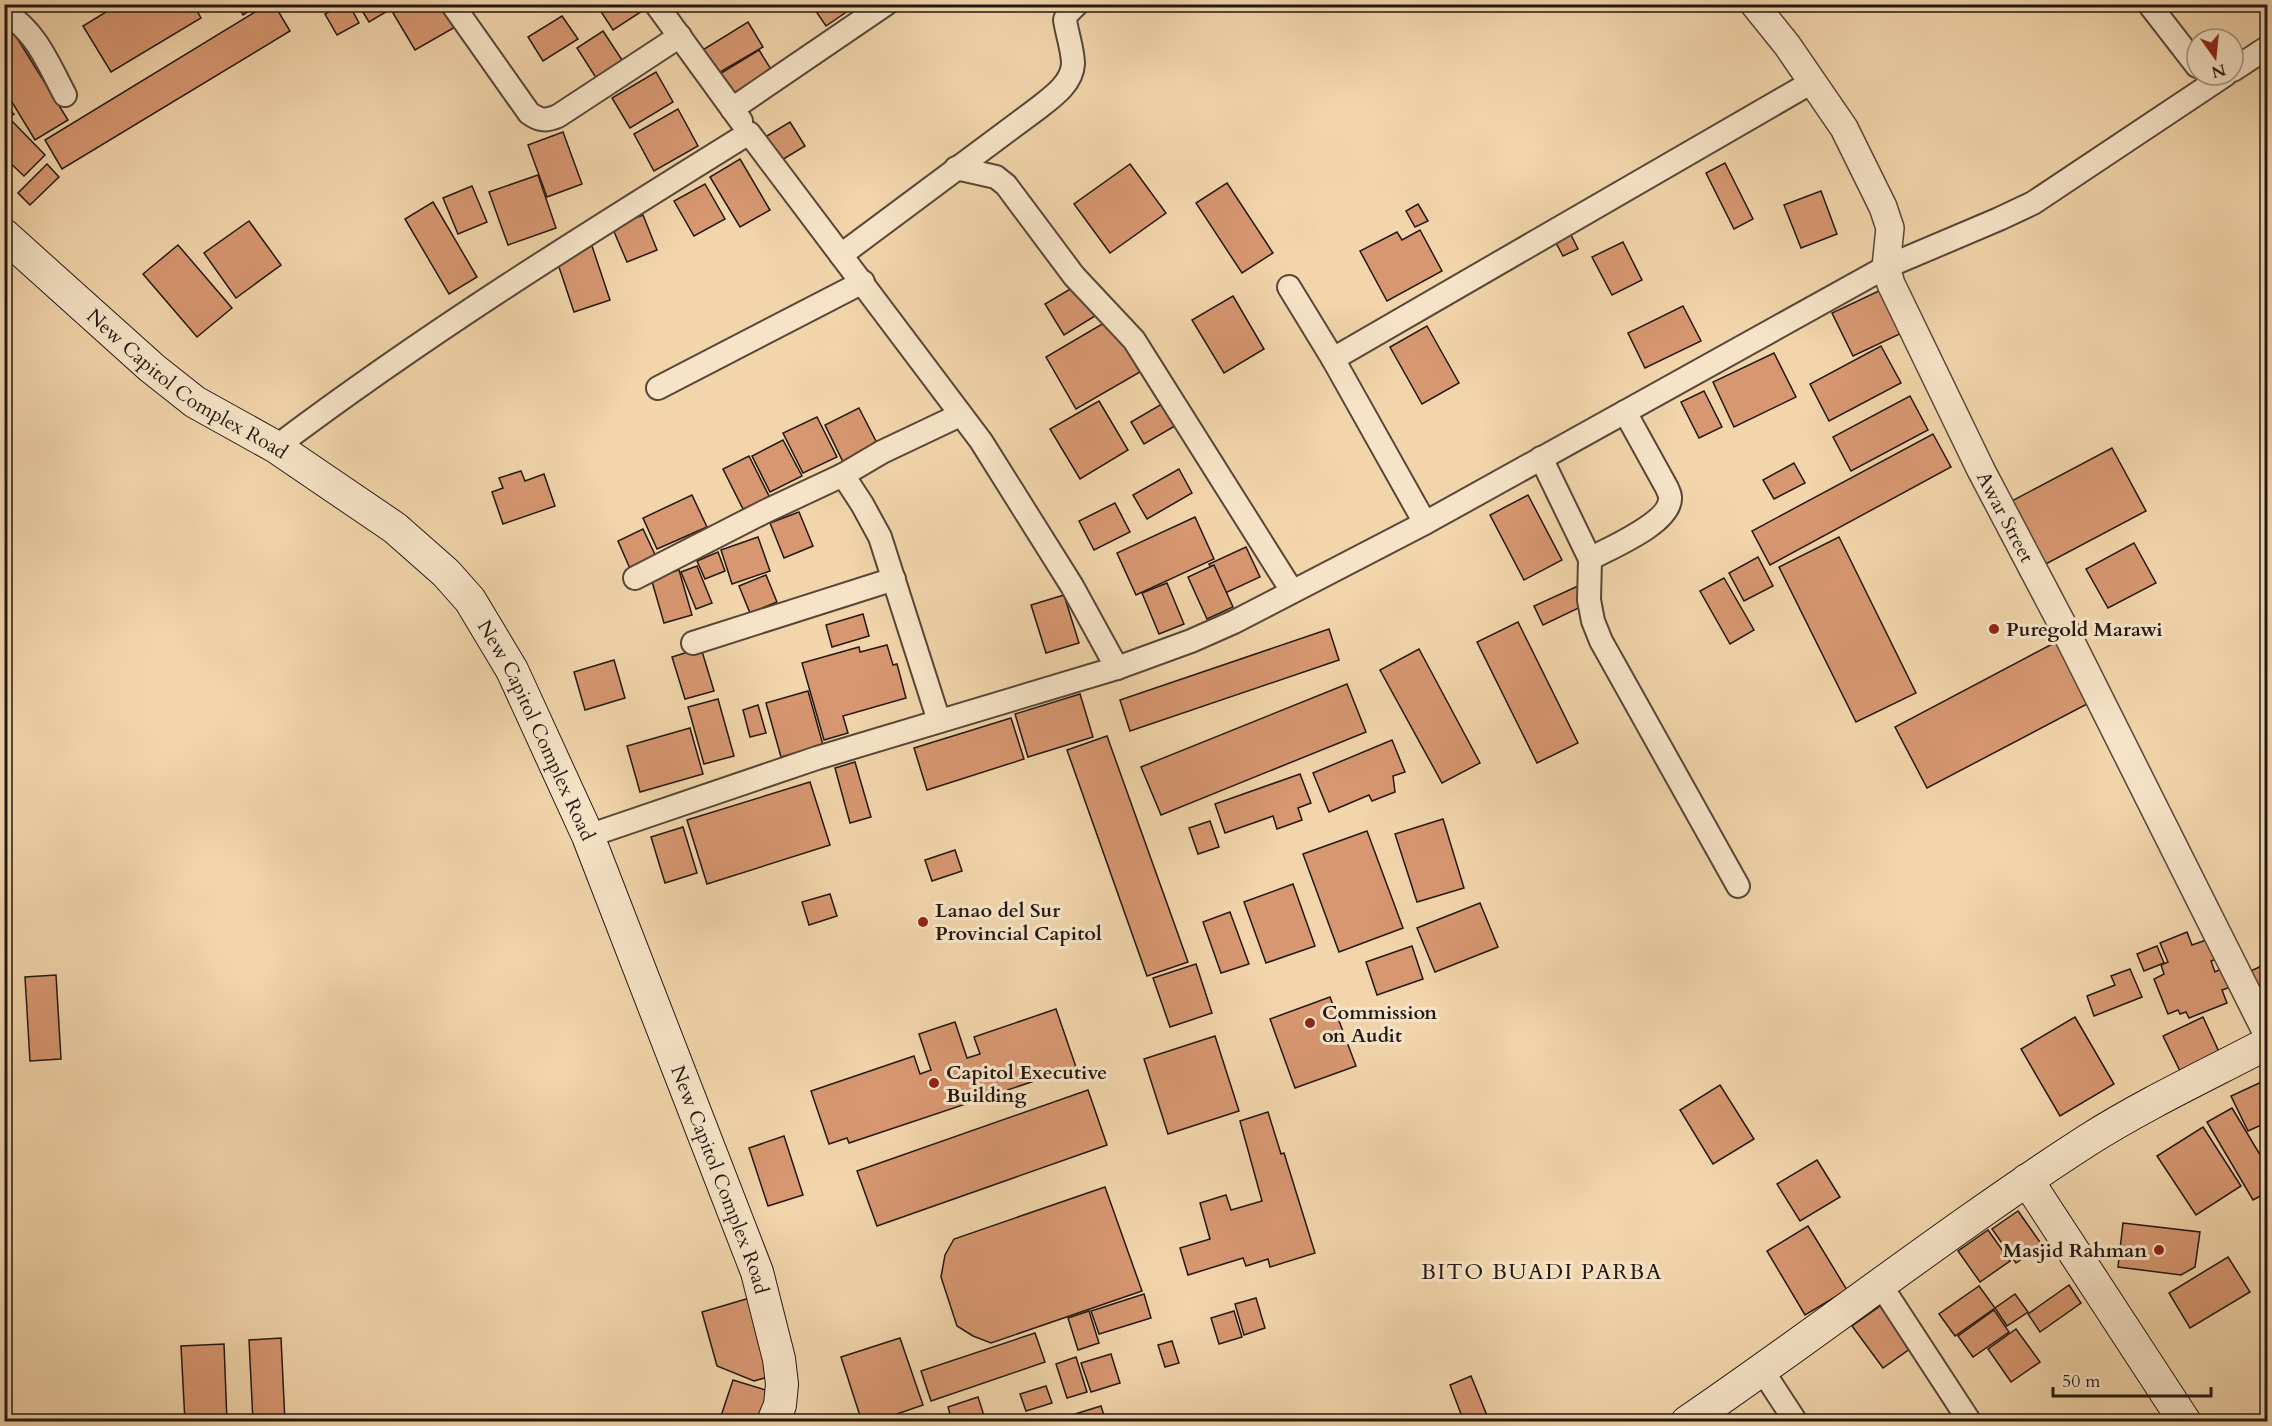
<svg xmlns="http://www.w3.org/2000/svg" width="2272" height="1426" font-family="Cardo,serif">
  <style>
    .building { fill: #d79771; stroke: #231811; stroke-width: 1.5 }
    .lines { fill: none; stroke-linecap: round; stroke-linejoin: round }
    .minor-casing { stroke: #574738; stroke-width: 26 }
    .tertiary-casing { stroke: #574738; stroke-width: 30 }
    .secondary-casing { stroke: #231811; stroke-width: 34 }
    .minor { stroke: #f7e4c8; stroke-width: 22 }
    .tertiary { stroke: #f7e4c8; stroke-width: 27 }
    .secondary { stroke: #f7e4c8; stroke-width: 32 }
    .poi-dot { fill: #8f2418; stroke: #f7e4c8; stroke-width: 2 }
    .labels { text-anchor: middle; stroke-width: 6; stroke-linejoin: round; paint-order: stroke }
    .street-label { font-size: 20px; fill: #231811; stroke: #f7e4c8 }
    .poi-label { font-size: 20px; font-weight: bold; fill: #231811; stroke: #f7e4c8; text-anchor: start }
    .quarter-label { font-size: 22px; letter-spacing: 1.5px; fill: #231811; stroke: #f7e4c8 }
  </style>
  <rect width="100%" height="100%" fill="#f2d5ab"/>
  <filter id="stains"><feTurbulence type="fractalNoise" baseFrequency=".00333" numOctaves="4"/><feColorMatrix values="0 0 0 0 .2 0 0 0 0 .09 0 0 0 0 .02 0 0 0 .5 -.17"/></filter>
  <radialGradient id="worn" r=".72"><stop offset=".6" stop-color="#630" stop-opacity="0"/><stop offset="1" stop-color="#630" stop-opacity=".3"/></radialGradient>
  <g class="building">
    <path d="M119,4H193L201,18L111,72L83,26Z"/>
    <path d="M237,4H260L243,15Z"/>
    <path d="M268,4H274L290,31L62,169L45,140Z"/>
    <path d="M343,4H349L359,23L337,35L325,14Z"/>
    <path d="M358,4H388L391,9L369,22Z"/>
    <path d="M408,4H445L457,26L415,50L393,13Z"/>
    <path d="M596,4H649L650,6L613,30Z"/>
    <path d="M811,4H858L826,26Z"/>
    <path d="M562,16L578,39L543,61L528,37Z"/>
    <path d="M4,17L68,120L35,140L4,89Z"/>
    <path d="M748,22L763,47L715,75L701,51Z"/>
    <path d="M603,31L626,66L600,84L577,48Z"/>
    <path d="M759,50L774,74L733,98L718,75Z"/>
    <path d="M656,72L673,102L630,128L612,98Z"/>
    <path d="M4,105L14,114L4,123Z"/>
    <path d="M678,109L698,146L654,171L634,134Z"/>
    <path d="M12,121L45,155L24,176L4,157V128Z"/>
    <path d="M790,122L805,146L777,163L762,139Z"/>
    <path d="M563,132L582,184L547,197L528,145Z"/>
    <path d="M740,159L770,210L740,227L710,177Z"/>
    <path d="M1725,163L1753,219L1734,229L1706,173Z"/>
    <path d="M47,164L59,177L30,205L18,193Z"/>
    <path d="M1130,164L1166,213L1110,253L1074,204Z"/>
    <path d="M538,175L556,228L508,245L489,192Z"/>
    <path d="M1227,183L1273,253L1242,273L1196,203Z"/>
    <path d="M705,184L725,219L694,236L674,201Z"/>
    <path d="M472,186L487,222L458,234L443,198Z"/>
    <path d="M1821,191L1837,234L1801,248L1784,205Z"/>
    <path d="M433,202L477,277L449,294L405,219Z"/>
    <path d="M1418,204L1428,221L1415,227L1406,211Z"/>
    <path d="M643,215L657,250L627,262L612,227Z"/>
    <path d="M249,221L281,265L236,298L204,253Z"/>
    <path d="M1420,230L1442,271L1387,301L1360,251L1397,232L1402,240Z"/>
    <path d="M1570,233L1578,249L1563,256L1555,241Z"/>
    <path d="M1623,242L1642,280L1612,295L1592,257Z"/>
    <path d="M178,245L232,308L197,337L143,274Z"/>
    <path d="M592,246L610,300L574,312L556,258Z"/>
    <path d="M1077,285L1095,316L1064,335L1045,304Z"/>
    <path d="M1883,289L1904,332L1853,356L1832,313Z"/>
    <path d="M1233,296L1264,349L1224,373L1192,320Z"/>
    <path d="M1683,306L1701,341L1645,368L1628,333Z"/>
    <path d="M1109,320L1140,372L1076,409L1046,357Z"/>
    <path d="M1427,326L1459,383L1422,404L1390,347Z"/>
    <path d="M1881,346L1901,383L1829,421L1810,384Z"/>
    <path d="M1774,353L1796,397L1734,427L1713,382Z"/>
    <path d="M1704,391L1722,427L1699,438L1681,402Z"/>
    <path d="M1910,396L1928,430L1851,471L1833,437Z"/>
    <path d="M1099,401L1128,450L1080,479L1050,429Z"/>
    <path d="M1167,401L1180,423L1144,444L1131,422Z"/>
    <path d="M859,408L881,451L846,468L825,425Z"/>
    <path d="M817,417L837,457L803,473L783,433Z"/>
    <path d="M1933,434L1951,467L1770,565L1752,531Z"/>
    <path d="M783,440L802,476L770,492L752,456Z"/>
    <path d="M2112,448L2146,511L2042,566L2008,503Z"/>
    <path d="M749,456L774,506L748,519L723,469Z"/>
    <path d="M1794,463L1805,483L1774,499L1763,480Z"/>
    <path d="M1179,469L1192,493L1147,519L1133,495Z"/>
    <path d="M521,471L525,481L544,474L555,506L503,524L492,492L503,488L499,478Z"/>
    <path d="M692,495L707,527L657,549L643,518Z"/>
    <path d="M1528,495L1562,560L1524,580L1490,515Z"/>
    <path d="M1115,503L1130,532L1094,550L1079,521Z"/>
    <path d="M799,512L813,546L784,558L770,523Z"/>
    <path d="M1195,517L1214,559L1136,595L1117,553Z"/>
    <path d="M643,529L658,561L632,573L618,541Z"/>
    <path d="M758,537L770,571L732,584L721,550Z"/>
    <path d="M1839,537L1916,693L1856,722L1779,567Z"/>
    <path d="M2134,543L2156,583L2108,608L2086,569Z"/>
    <path d="M1246,547L1260,577L1223,594L1209,564Z"/>
    <path d="M718,552L725,571L705,579L697,561Z"/>
    <path d="M1758,557L1773,586L1744,601L1729,573Z"/>
    <path d="M1214,565L1233,607L1207,619L1188,577Z"/>
    <path d="M697,566L712,603L696,609L681,572Z"/>
    <path d="M679,570L692,615L664,623L651,578Z"/>
    <path d="M766,575L777,602L750,613L739,586Z"/>
    <path d="M1724,578L1754,630L1730,644L1700,591Z"/>
    <path d="M1167,583L1184,624L1159,634L1142,593Z"/>
    <path d="M1578,586L1587,604L1543,625L1534,606Z"/>
    <path d="M1064,595L1079,643L1046,653L1031,605Z"/>
    <path d="M863,614L869,636L832,647L826,625Z"/>
    <path d="M1518,622L1578,743L1537,763L1477,642Z"/>
    <path d="M1329,629L1339,660L1130,731L1120,700Z"/>
    <path d="M2056,642L2089,703L1927,788L1895,727Z"/>
    <path d="M887,645L893,665L897,664L906,698L843,716L848,733L824,740L802,663L859,647L860,652Z"/>
    <path d="M701,648L714,691L685,699L672,657Z"/>
    <path d="M1419,649L1480,763L1442,783L1380,670Z"/>
    <path d="M614,660L625,698L585,710L574,672Z"/>
    <path d="M1347,684L1366,732L1161,815L1141,767Z"/>
    <path d="M808,691L823,745L781,757L766,703Z"/>
    <path d="M1080,694L1093,737L1028,757L1015,714Z"/>
    <path d="M718,699L734,756L704,764L688,707Z"/>
    <path d="M758,705L766,733L750,737L743,710Z"/>
    <path d="M1011,718L1024,759L927,790L914,748Z"/>
    <path d="M690,728L703,774L640,792L627,746Z"/>
    <path d="M1107,736L1188,962L1147,976L1067,750Z"/>
    <path d="M1392,740L1405,772L1393,776L1395,792L1372,801L1369,795L1329,812L1313,773Z"/>
    <path d="M855,762L871,817L850,823L835,768Z"/>
    <path d="M1300,774L1311,803L1298,808L1302,820L1277,829L1273,816L1225,833L1215,804Z"/>
    <path d="M810,782L830,845L707,884L687,820Z"/>
    <path d="M1443,819L1464,888L1417,902L1395,834Z"/>
    <path d="M1210,821L1219,847L1198,854L1189,828Z"/>
    <path d="M683,827L697,873L665,883L651,837Z"/>
    <path d="M1367,831L1403,928L1339,952L1303,854Z"/>
    <path d="M955,850L962,871L932,881L925,860Z"/>
    <path d="M1293,884L1315,946L1266,963L1244,902Z"/>
    <path d="M830,894L837,916L809,925L802,902Z"/>
    <path d="M1480,903L1498,947L1435,972L1417,928Z"/>
    <path d="M1230,912L1249,964L1221,973L1203,922Z"/>
    <path d="M2187,932L2192,945L2209,939L2217,959L2211,961L2215,972L2221,969L2228,982V988L2222,990L2227,1003L2189,1018L2186,1012L2180,1014L2178,1010L2168,1014L2154,979L2164,974L2161,965L2168,962L2160,943Z"/>
    <path d="M1412,946L1423,979L1377,995L1366,962Z"/>
    <path d="M2157,946L2164,963L2144,971L2137,954Z"/>
    <path d="M2268,963V999L2256,1004L2242,975Z"/>
    <path d="M1196,964L1212,1013L1170,1027L1153,978Z"/>
    <path d="M2130,969L2142,997L2094,1016L2087,996L2115,985L2111,976Z"/>
    <path d="M56,975L61,1059L30,1061L25,977Z"/>
    <path d="M1330,997L1356,1066L1295,1088L1270,1019Z"/>
    <path d="M1056,1009L1076,1067L849,1143L847,1138L829,1144L811,1091L914,1056L920,1074L931,1070L919,1034L955,1022L967,1058L980,1054L974,1037Z"/>
    <path d="M2075,1017L2114,1084L2060,1116L2021,1049Z"/>
    <path d="M2203,1017L2220,1054L2181,1073L2163,1036Z"/>
    <path d="M1215,1036L1239,1111L1168,1134L1144,1059Z"/>
    <path d="M2268,1079V1122L2248,1131L2231,1096Z"/>
    <path d="M1720,1085L1754,1139L1713,1164L1680,1110Z"/>
    <path d="M1088,1090L1107,1145L877,1226L857,1171Z"/>
    <path d="M2232,1108L2268,1168V1192L2253,1200L2207,1122Z"/>
    <path d="M1268,1112L1281,1154L1284,1153L1315,1253L1270,1267L1268,1259L1246,1266L1243,1258L1188,1275L1180,1248L1210,1239L1200,1203L1226,1195L1231,1210L1262,1201L1240,1121Z"/>
    <path d="M2203,1127L2241,1186L2196,1215L2157,1156Z"/>
    <path d="M784,1136L803,1195L768,1206L749,1148Z"/>
    <path d="M1817,1160L1840,1197L1800,1221L1777,1184Z"/>
    <path d="M1105,1187L1142,1291L991,1343L973,1336L957,1326L941,1277L945,1255L954,1239Z"/>
    <path d="M2018,1211L2042,1245L2016,1263L1992,1229Z"/>
    <path d="M2123,1223L2200,1232L2195,1267L2181,1275L2118,1267Z"/>
    <path d="M1808,1226L1847,1290L1805,1315L1767,1251Z"/>
    <path d="M1988,1230L2010,1261L1980,1282L1958,1251Z"/>
    <path d="M2228,1257L2250,1292L2190,1328L2169,1293Z"/>
    <path d="M2069,1285L2081,1303L2040,1332L2028,1314Z"/>
    <path d="M1979,1286L1995,1308L1955,1336L1939,1314Z"/>
    <path d="M1144,1294L1151,1318L1099,1334L1091,1311Z"/>
    <path d="M2015,1294L2028,1312L2007,1326L1995,1308Z"/>
    <path d="M753,1297L775,1375L754,1381L717,1366L702,1312Z"/>
    <path d="M1256,1298L1265,1328L1244,1335L1235,1304Z"/>
    <path d="M1883,1304L1914,1346L1883,1368L1852,1326Z"/>
    <path d="M1994,1310L2009,1332L1973,1357L1958,1336Z"/>
    <path d="M1089,1311L1099,1343L1078,1350L1068,1318Z"/>
    <path d="M1234,1311L1242,1337L1219,1344L1211,1318Z"/>
    <path d="M2016,1329L2040,1362L2011,1382L1988,1349Z"/>
    <path d="M1035,1333L1045,1362L931,1401L921,1371Z"/>
    <path d="M281,1338L285,1422H253L249,1340Z"/>
    <path d="M900,1338L923,1405L874,1422H862L841,1357Z"/>
    <path d="M1172,1341L1179,1363L1165,1367L1158,1345Z"/>
    <path d="M224,1344L227,1422H185L181,1346Z"/>
    <path d="M1111,1354L1120,1383L1091,1392L1081,1363Z"/>
    <path d="M1076,1357L1087,1392L1067,1398L1056,1364Z"/>
    <path d="M1471,1376L1488,1418L1480,1422H1464L1450,1385Z"/>
    <path d="M733,1380L772,1392L763,1422H719Z"/>
    <path d="M1046,1386L1052,1403L1026,1411L1020,1394Z"/>
    <path d="M978,1397L986,1422H952L948,1407Z"/>
    <path d="M1101,1406L1106,1422H1060L1059,1419Z"/>
  </g>
  <g class="lines">
    <g class="minor-casing">
      <g id="minor">
        <path d="M452,4L529,113C540,121 546,121 558,116L680,36"/>
        <path d="M656,4L741,121"/>
        <path d="M2149,4L2197,66"/>
        <path d="M4,12C36,31 48,63 65,95"/>
        <path d="M2233,70L2268,47"/>
        <path d="M732,109L886,4"/>
        <path d="M956,168L996,177L1006,185L1074,276L1134,340L1292,591"/>
        <path d="M841,255L1037,109C1051,98 1072,84 1073,64C1073,50 1067,34 1065,20L1067,14L1077,4"/>
        <path d="M1289,287L1333,359L1425,523"/>
        <path d="M1333,359L1812,82"/>
        <path d="M658,388L863,282"/>
        <path d="M276,447C427,333 588,233 749,133L981,441L1072,586L1117,668"/>
        <path d="M1541,458L1590,559L1589,600L1593,621L1601,641L1738,886"/>
        <path d="M843,475L882,452L960,415"/>
        <path d="M1590,559C1609,548 1672,523 1670,497C1670,494 1668,491 1667,488L1625,412"/>
        <path d="M635,578L764,512L843,475L862,504L880,537L939,721"/>
        <path d="M693,643L894,579"/>
        <path d="M588,836L817,758L1117,668L1191,641L1234,622L1425,523L1886,267L1999,219L2033,203L2225,75"/>
        <path d="M1880,1284L1970,1422"/>
        <path d="M1762,1370L1796,1422"/>
      </g>
    </g>
    <g class="tertiary-casing">
      <g id="tertiary">
        <path id="s1" d="M1754,4L1787,45L1844,128L1883,207L1890,228L1886,267L1891,284L1981,470L2061,622L2268,1035"/>
      </g>
    </g>
    <g class="secondary-casing">
      <g id="secondary">
        <path id="s2" d="M4,235L152,368L195,402L276,447L395,528L446,573L470,600L512,670L588,836L757,1272L779,1359L782,1384L780,1405L773,1422"/>
        <path d="M2027,1180L2185,1422"/>
        <path d="M1687,1422C1822,1330 1950,1229 2088,1140C2145,1104 2207,1075 2268,1043"/>
      </g>
    </g>
    <use href="#minor" class="minor"/>
    <use href="#tertiary" class="tertiary"/>
    <use href="#secondary" class="secondary"/>
  </g>
  <g class="poi-dot">
    <circle cx="1994" cy="629" r="6"/>
    <circle cx="923" cy="922" r="6"/>
    <circle cx="1310" cy="1023" r="6"/>
    <circle cx="934" cy="1083" r="6"/>
    <circle cx="2159" cy="1250" r="6"/>
  </g>
  <g class="labels">
    <g class="street-label">
      <text dy="7" stroke="none"><textPath href="#s2" startOffset="237">New Capitol Complex Road</textPath></text>
      <text dy="7" stroke="none"><textPath href="#s1" startOffset="580">Awar Street</textPath></text>
      <text dy="7" stroke="none"><textPath href="#s2" startOffset="741">New Capitol Complex Road</textPath></text>
      <text dy="7" stroke="none"><textPath href="#s2" startOffset="1227">New Capitol Complex Road</textPath></text>
    </g>
    <g class="poi-label">
      <text x="2006" y="636">Puregold Marawi</text>
      <text x="935" y="917">Lanao del Sur<tspan x="935" dy="23">Provincial Capitol</tspan></text>
      <text x="1322" y="1019">Commission<tspan x="1322" dy="23">on Audit</tspan></text>
      <text x="946" y="1079">Capitol Executive<tspan x="946" dy="23">Building</tspan></text>
      <text x="2147" y="1257" text-anchor="end">Masjid Rahman</text>
    </g>
    <g class="quarter-label">
      <text x="1542" y="1279">BITO BUADI PARBA</text>
    </g>
  </g>
  <rect width="2272" height="1426" fill="none" stroke="#f2d5ab" stroke-width="24"/>
  <rect x="6" y="6" width="2260" height="1414" fill="none" stroke="#231811" stroke-width="3"/>
  <rect x="12" y="12" width="2248" height="1402" fill="none" stroke="#231811" stroke-width="1.5"/>
  <g transform="translate(2215 57) rotate(165)"><circle r="28" fill="#f7e4c8" stroke="#a2927f" stroke-width="1.5"/>
  <path d="M0-4.5L10 22L0 15L-10 22Z" fill="#8f2418"/>
  <text y="-9" font-size="16" font-weight="bold" text-anchor="middle" fill="#231811">N</text>
  </g>
  <path d="M2053 1387v9h158v-9" fill="none" stroke="#231811" stroke-width="3"/>
  <text x="2062" y="1387" font-size="18" fill="#231811" stroke="#f7e4c8" stroke-width="4.5" paint-order="stroke">50 m</text>
  <rect width="100%" height="100%" filter="url(#stains)"/>
  <rect width="100%" height="100%" fill="url(#worn)"/>
</svg>
